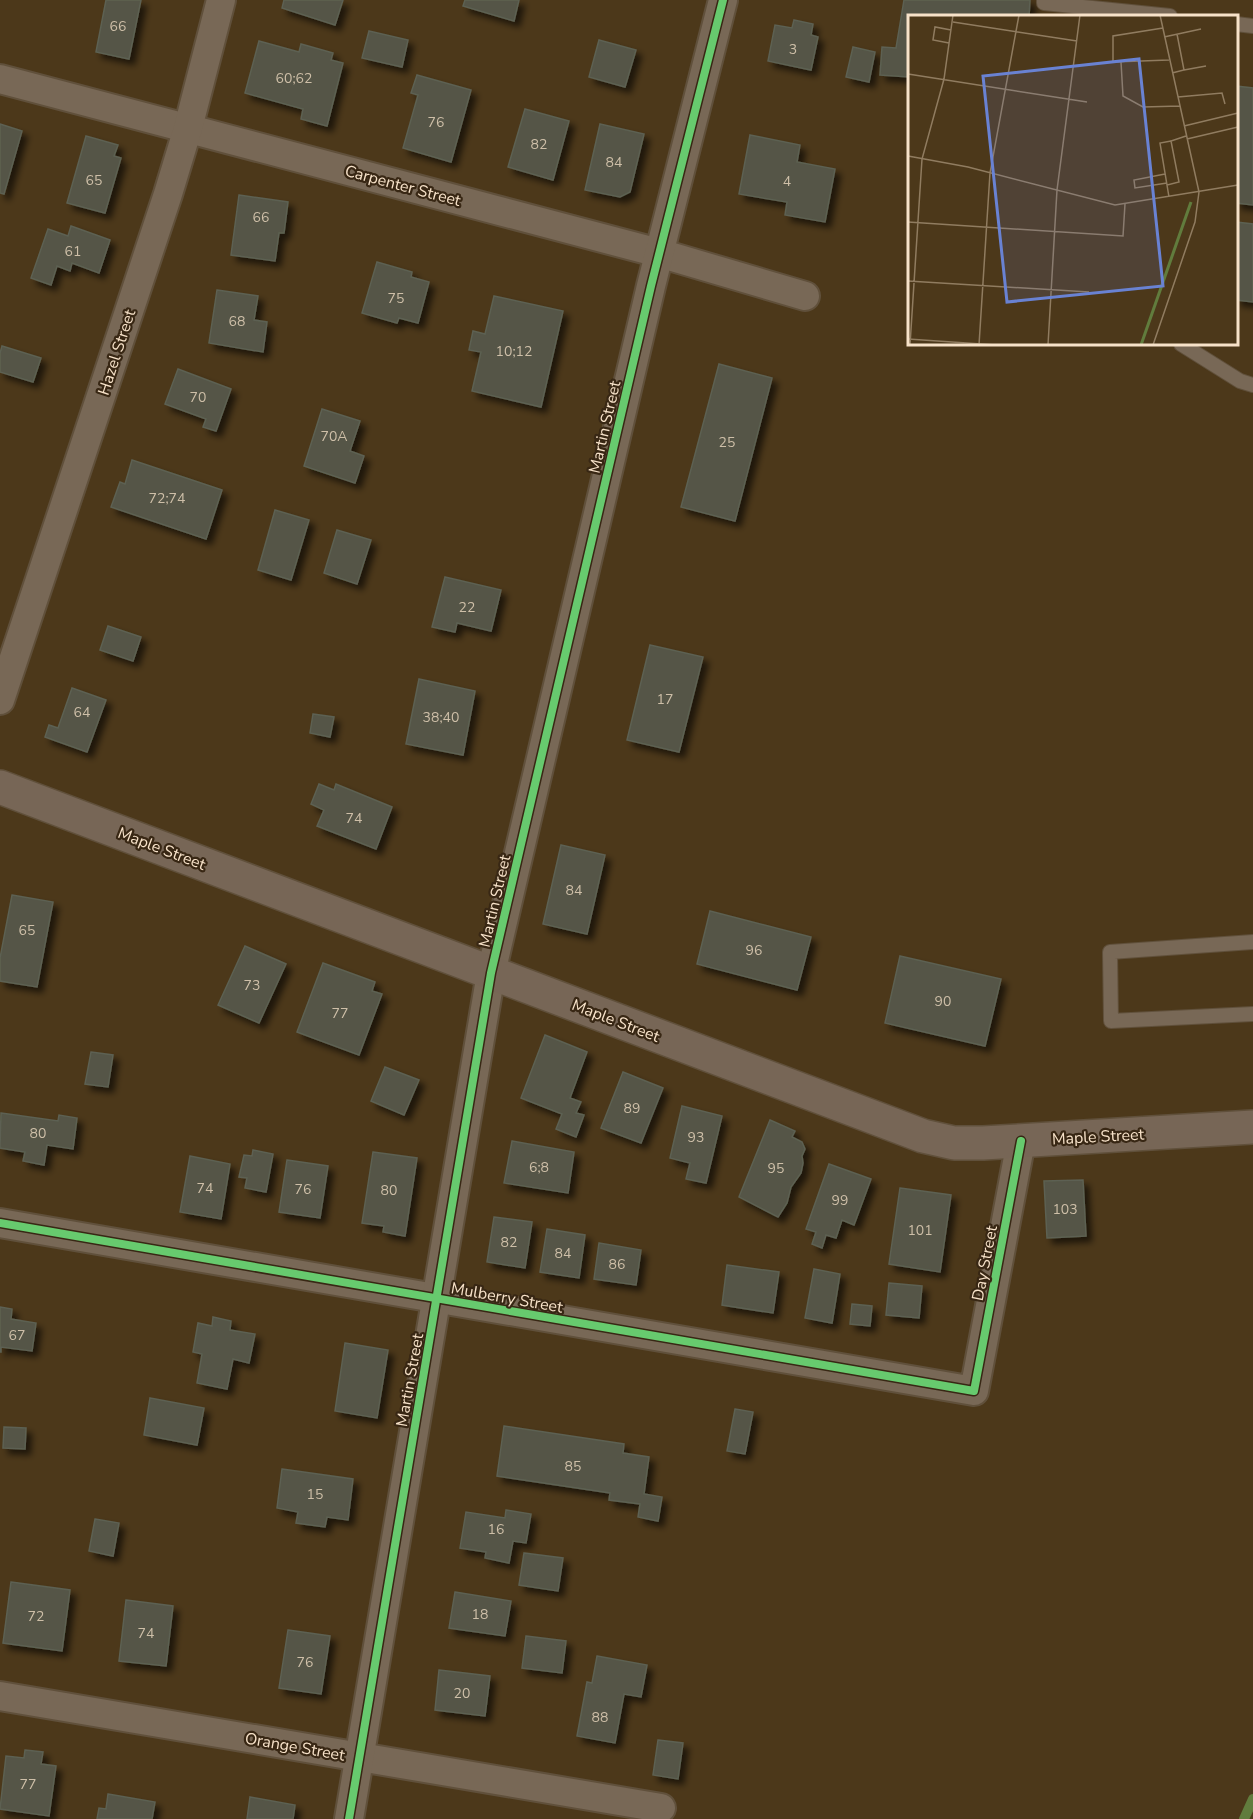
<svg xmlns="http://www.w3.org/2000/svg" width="1253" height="1819" font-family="'Nunito Sans',sans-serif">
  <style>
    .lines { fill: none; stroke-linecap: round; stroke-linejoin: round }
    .stream { stroke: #617c3d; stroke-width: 10 }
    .building { fill: #545546; stroke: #5d6152; stroke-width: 1.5; filter: url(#shadow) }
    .service-casing { stroke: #60503b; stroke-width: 16 }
    .minor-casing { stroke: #60503b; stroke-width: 32 }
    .secondary-casing { stroke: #60503b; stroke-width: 36 }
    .service { stroke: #786856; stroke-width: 14 }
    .minor { stroke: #786856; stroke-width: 28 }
    .secondary { stroke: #776656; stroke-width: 33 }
    .cycleway-casing { stroke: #382714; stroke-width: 11 }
    .cycleway { stroke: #67ca6e; stroke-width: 8 }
    .labels { text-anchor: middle; stroke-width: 4.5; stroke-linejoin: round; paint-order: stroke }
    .number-label { font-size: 14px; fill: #cebfa8 }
    .street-label { font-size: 16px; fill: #f7e2c9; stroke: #382714 }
    .inset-river { fill: none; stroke: #617c3d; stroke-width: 3 }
    .inset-road { fill: none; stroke: #907c60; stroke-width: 1.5 }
    .view { fill: #6982d3; fill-opacity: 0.15; stroke: #6982d3; stroke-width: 3 }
    .inset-edge { fill: none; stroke: #f7e2c9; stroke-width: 3 }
  </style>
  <defs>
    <filter id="shadow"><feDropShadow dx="5.5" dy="5.5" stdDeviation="3" flood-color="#0009"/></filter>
  </defs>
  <rect width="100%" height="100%" fill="#4c381a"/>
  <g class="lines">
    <path class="stream" d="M1244,1819L1253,1799"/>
  </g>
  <g class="building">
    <path d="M106,0H141L129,59L96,52Z"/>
    <path d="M284,0H343L335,25L282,8Z"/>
    <path d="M465,0H519L514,21L463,6Z"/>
    <path d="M904,0H1030L1029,16H910V77L880,75L882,47L896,48Z"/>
    <path d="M794,20L813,24L811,35L818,37L811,70L768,61L775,25L792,28Z"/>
    <path d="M369,31L408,40L402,67L362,58Z"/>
    <path d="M599,40L636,50L625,87L589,77Z"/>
    <path d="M259,41L299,52L301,44L333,53L331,60L343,63L327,126L301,119L303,109L245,93Z"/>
    <path d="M853,47L875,52L869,82L846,77Z"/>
    <path d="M417,75L471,90L451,162L403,148L418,95L411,93Z"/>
    <path d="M1236,86L1253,88V205L1236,203Z"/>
    <path d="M525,109L569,121L553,180L508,167Z"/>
    <path d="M0,124L22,131L4,194L0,193Z"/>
    <path d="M600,124L644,134L630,192L620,197L585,190Z"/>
    <path d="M750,135L800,145L797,162L835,169L825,222L785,215L787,202L739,194Z"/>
    <path d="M86,136L118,145L114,156L121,158L105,213L67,203Z"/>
    <path d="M239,195L288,202L284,233H279L275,261L231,255Z"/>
    <path d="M1236,222L1253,224V302L1236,300Z"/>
    <path d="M71,226L110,240L99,273L72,263L70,271L57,266L51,285L31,278L48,229L68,236Z"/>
    <path d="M377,262L412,272L411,277L429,282L418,323L399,318L397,323L362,313Z"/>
    <path d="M217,290L258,296L254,320L267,322L263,352L209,343Z"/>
    <path d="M494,296L563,311L541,407L472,391L481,352L469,350L473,331L485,334Z"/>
    <path d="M2,346L41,358L33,382L0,372V353Z"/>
    <path d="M719,364L772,378L735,521L681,507Z"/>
    <path d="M178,369L231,389L216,431L203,427L206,419L165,404Z"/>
    <path d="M322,409L360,421L350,451L364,456L355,483L304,466Z"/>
    <path d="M132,460L222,490L206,539L111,507L120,482L125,484Z"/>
    <path d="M275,510L309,520L291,580L258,570Z"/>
    <path d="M337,530L371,540L357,584L324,573Z"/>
    <path d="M445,577L501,590L491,631L457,623L455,632L432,627Z"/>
    <path d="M108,626L141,637L133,661L100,650Z"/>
    <path d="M650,645L703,657L679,752L627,740Z"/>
    <path d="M419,679L475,691L463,755L406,744Z"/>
    <path d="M72,688L106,700L87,752L45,737L49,725L58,728Z"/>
    <path d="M313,714L334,717L330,737L310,733Z"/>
    <path d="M319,784L334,790L336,784L392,807L376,849L317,826L324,810L311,804Z"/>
    <path d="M561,845L605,855L587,934L543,924Z"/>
    <path d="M12,895L53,902L37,987L0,981V958Z"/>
    <path d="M710,911L811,937L797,990L697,964Z"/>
    <path d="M245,946L286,964L259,1023L218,1005Z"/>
    <path d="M900,956L1001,979L985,1046L885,1023Z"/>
    <path d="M323,963L375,982L372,991L382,994L359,1055L297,1032Z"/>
    <path d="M545,1035L587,1052L570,1098L581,1102L576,1113L584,1115L576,1137L556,1129L562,1114L521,1098Z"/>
    <path d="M91,1052L113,1055L108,1087L85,1084Z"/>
    <path d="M385,1067L419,1080L404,1115L371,1101Z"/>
    <path d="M623,1072L663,1088L641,1143L601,1128Z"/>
    <path d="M682,1106L722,1116L706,1183L686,1179L690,1163L670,1158Z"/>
    <path d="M1,1113L58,1121L59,1115L77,1118L73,1149L47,1145L44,1165L23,1161L25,1152L0,1148Z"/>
    <path d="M770,1120L795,1131L792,1137L802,1142L805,1149L802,1156L803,1163L801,1173L791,1187L787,1203L778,1217L739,1197Z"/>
    <path d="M512,1141L574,1152L568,1193L504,1183Z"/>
    <path d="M253,1150L273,1154L266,1192L245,1188L247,1178L239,1177L244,1155L252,1156Z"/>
    <path d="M373,1152L417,1158L405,1236L383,1232L384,1226L362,1223Z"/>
    <path d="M190,1156L230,1164L221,1219L180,1212Z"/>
    <path d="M287,1160L328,1166L320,1218L279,1212Z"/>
    <path d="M829,1164L871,1179L854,1225L842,1220L836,1238L826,1235L822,1248L812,1244L816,1232L806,1229Z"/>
    <path d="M1083,1180L1086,1236L1047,1238L1044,1181Z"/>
    <path d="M900,1188L951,1195L940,1272L889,1264Z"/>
    <path d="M494,1217L532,1222L525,1268L487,1262Z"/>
    <path d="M547,1229L585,1235L579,1278L540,1272Z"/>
    <path d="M599,1243L641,1250L636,1285L594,1279Z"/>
    <path d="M727,1265L779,1272L773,1313L722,1305Z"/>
    <path d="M814,1269L840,1274L832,1323L805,1318Z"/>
    <path d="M889,1283L922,1286L919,1318L886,1315Z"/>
    <path d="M852,1304L872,1306L870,1326L850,1324Z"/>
    <path d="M0,1307L12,1309L11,1319L36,1323L32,1351L1,1347V1352H0Z"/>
    <path d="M213,1317L231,1321L230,1330L255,1334L249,1363L233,1359L227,1389L197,1383L202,1354L193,1352L198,1323L212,1326Z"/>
    <path d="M345,1343L388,1350L377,1418L335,1411Z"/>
    <path d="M150,1398L204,1408L197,1445L144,1435Z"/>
    <path d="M735,1409L753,1412L745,1454L727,1451Z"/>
    <path d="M504,1426L624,1444L623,1453L649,1457L644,1494L662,1497L658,1521L638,1517L640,1504L609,1500L610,1493L497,1476Z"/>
    <path d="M4,1427L26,1428L25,1449L3,1448Z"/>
    <path d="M282,1469L353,1479L348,1520L327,1517L325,1527L296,1523L298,1512L277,1508Z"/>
    <path d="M506,1510L531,1514L526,1543L513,1541L509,1563L485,1558L486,1552L460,1548L466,1512L505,1518Z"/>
    <path d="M95,1519L119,1523L113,1556L89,1551Z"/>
    <path d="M524,1553L563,1558L558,1591L519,1585Z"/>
    <path d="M11,1582L70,1590L62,1651L3,1643Z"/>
    <path d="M455,1592L511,1601L505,1636L449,1628Z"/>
    <path d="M126,1600L173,1606L166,1666L119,1661Z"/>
    <path d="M288,1630L330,1636L321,1694L279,1688Z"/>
    <path d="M526,1636L566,1641L562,1673L522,1668Z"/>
    <path d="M597,1656L647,1665L641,1697L624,1694L615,1743L577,1736L587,1682L592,1683Z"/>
    <path d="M439,1670L490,1676L485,1716L435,1710Z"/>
    <path d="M658,1740L683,1743L678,1779L653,1775Z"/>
    <path d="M25,1750L43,1752L41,1764L56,1766L49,1816L0,1809L6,1756L24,1758Z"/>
    <path d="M108,1794L155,1802L152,1819H97L99,1808L106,1809Z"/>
    <path d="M250,1797L295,1805L293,1819H247Z"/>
  </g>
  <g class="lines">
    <g class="service-casing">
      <g id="service">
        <path d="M1044,0V3L1170,16"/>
        <path d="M1236,24L1253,26"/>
        <path d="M1181,344L1240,381L1253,385"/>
        <path d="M1253,942L1110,952L1111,1021L1253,1014"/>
      </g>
    </g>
    <g class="minor-casing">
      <g id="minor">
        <path d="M0,79L659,253L805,296"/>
        <path d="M0,700L168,194L188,128L221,0"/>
        <path d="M0,1223L974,1391L1021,1141"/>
        <path d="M0,1696L661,1808"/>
        <path d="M349,1819L491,973L651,286L723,0"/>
      </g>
    </g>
    <g class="secondary-casing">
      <path id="secondary" d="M0,787L923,1136L954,1143H983L1253,1127"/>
    </g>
    <use href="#service" class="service"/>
    <use href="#minor" class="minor"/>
    <use href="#secondary" class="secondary"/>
    <g class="cycleway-casing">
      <g id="cycleway">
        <path d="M0,1223L974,1391L1021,1141"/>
        <path d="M349,1819L491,973L651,286L723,0"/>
      </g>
    </g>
    <use href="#cycleway" class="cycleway"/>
  </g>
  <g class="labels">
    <g class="number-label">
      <text x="118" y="31">66</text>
      <text x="793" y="54">3</text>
      <text x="294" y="83">60;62</text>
      <text x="436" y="127">76</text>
      <text x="539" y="149">82</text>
      <text x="614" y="167">84</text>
      <text x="94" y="185">65</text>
      <text x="787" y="186">4</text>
      <text x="261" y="222">66</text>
      <text x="73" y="256">61</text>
      <text x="396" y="303">75</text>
      <text x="237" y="326">68</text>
      <text x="514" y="356">10;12</text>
      <text x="198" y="402">70</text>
      <text x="334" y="441">70A</text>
      <text x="727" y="447">25</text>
      <text x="167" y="503">72;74</text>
      <text x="467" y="612">22</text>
      <text x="665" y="704">17</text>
      <text x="82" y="717">64</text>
      <text x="441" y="722">38;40</text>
      <text x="354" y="823">74</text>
      <text x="574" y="895">84</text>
      <text x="27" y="935">65</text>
      <text x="754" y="955">96</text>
      <text x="252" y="990">73</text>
      <text x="943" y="1006">90</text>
      <text x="340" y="1018">77</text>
      <text x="632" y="1113">89</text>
      <text x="38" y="1138">80</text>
      <text x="696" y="1142">93</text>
      <text x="539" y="1172">6;8</text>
      <text x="776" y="1173">95</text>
      <text x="205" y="1193">74</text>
      <text x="303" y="1194">76</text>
      <text x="389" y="1195">80</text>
      <text x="840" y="1205">99</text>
      <text x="1065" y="1214">103</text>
      <text x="920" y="1235">101</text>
      <text x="509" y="1247">82</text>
      <text x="563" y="1258">84</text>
      <text x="617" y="1269">86</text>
      <text x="17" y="1340">67</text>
      <text x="573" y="1471">85</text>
      <text x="315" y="1499">15</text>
      <text x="496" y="1534">16</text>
      <text x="480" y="1619">18</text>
      <text x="36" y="1621">72</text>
      <text x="146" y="1638">74</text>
      <text x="305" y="1667">76</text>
      <text x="462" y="1698">20</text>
      <text x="600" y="1722">88</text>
      <text x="28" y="1789">77</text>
    </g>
    <g class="street-label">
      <text transform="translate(403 185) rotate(15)" y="6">Carpenter Street</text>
      <text transform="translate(116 352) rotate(-72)" y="6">Hazel Street</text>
      <text transform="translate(604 427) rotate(-77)" y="6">Martin Street</text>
      <text transform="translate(162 848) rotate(21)" y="6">Maple Street</text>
      <text transform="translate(494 901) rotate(-77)" y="6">Martin Street</text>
      <text transform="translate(616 1020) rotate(21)" y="6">Maple Street</text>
      <text transform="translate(1098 1136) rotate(-3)" y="6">Maple Street</text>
      <text transform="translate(984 1263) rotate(-79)" y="6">Day Street</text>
      <text transform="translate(507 1297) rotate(10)" y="6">Mulberry Street</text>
      <text transform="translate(409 1380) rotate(-80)" y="6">Martin Street</text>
      <text transform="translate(295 1746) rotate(10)" y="6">Orange Street</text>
    </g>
  </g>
  <g transform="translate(908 15)">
    <rect width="330" height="330" fill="#4c381a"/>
    <path class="inset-river" d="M233,330L283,187"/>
    <path class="inset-road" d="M252,0L291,177M45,7L169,26M255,13L205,21V47L261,45M256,22L293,14M41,28L25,25L27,12L43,15M213,47L215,81L235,92L272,91M276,55L298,51M264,58L276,55L269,19M0,59L179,87M270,82L314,78L317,89M276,111L330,98M279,124L330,112M0,141L60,152L207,190L330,170M257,159L226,165L227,173L259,168M259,170L252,128L263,126M261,182L259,170L271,167L263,126L278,121M0,207L215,221L217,189M0,266L181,277M0,324L88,330M2,330L14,144L36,64L45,0M71,330L82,158L111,0M140,330L149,175L172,0M245,330L287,207L291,177"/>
    <path class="view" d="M231,44L255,271L99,287L75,61Z"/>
    <rect width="330" height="330" class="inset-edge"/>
  </g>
</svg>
